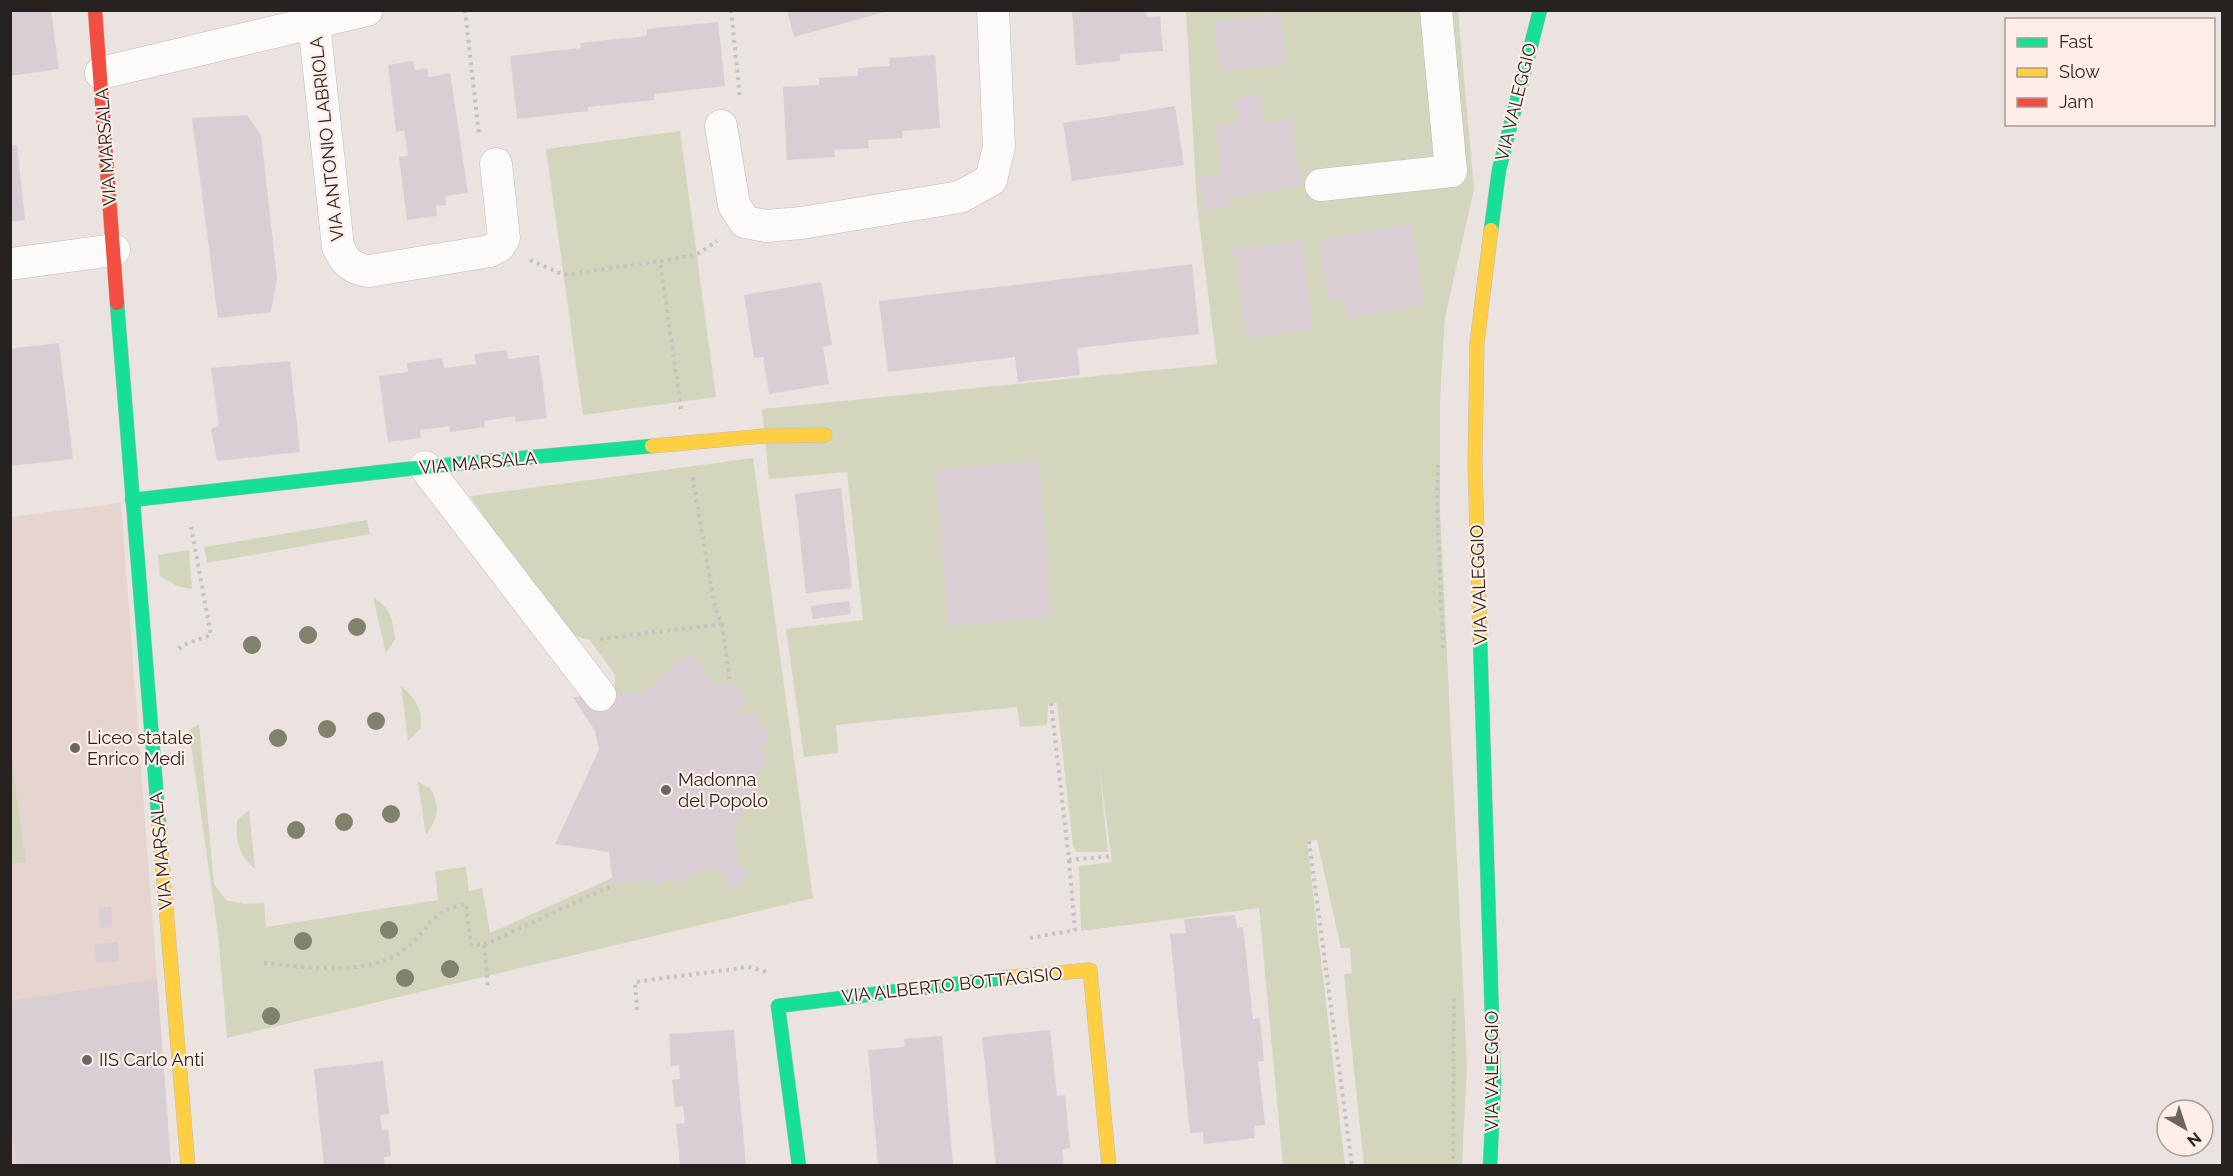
<svg xmlns="http://www.w3.org/2000/svg" width="2233" height="1176" font-family="Raleway,sans-serif">
  <style>
    .built { fill: #e5d5ce }
    .green { fill: #d3d6bd }
    .building { fill: #d9ced3 }
    .lines { fill: none; stroke-linecap: round; stroke-linejoin: round }
    .street-casing { stroke: #c1bbb8; stroke-width: 33 }
    .fast-casing { stroke: #c1bbb8; stroke-width: 15 }
    .slow-casing { stroke: #c1bbb8; stroke-width: 15 }
    .jam-casing { stroke: #c1bbb8; stroke-width: 15 }
    .path { stroke: #c5c2c1; stroke-width: 4; stroke-dasharray: 3 4.5; stroke-linecap: butt }
    .street { stroke: #fcfbfa; stroke-width: 32 }
    .fast { stroke: #16e098; stroke-width: 14 }
    .slow { stroke: #ffcf43; stroke-width: 14 }
    .jam { stroke: #f24e42; stroke-width: 14 }
    .tree { fill: #81826c }
    .poi-dot { fill: #6c6662; stroke: #feeee7; stroke-width: 2 }
    .labels { text-anchor: middle; stroke-width: 4.5; stroke-linejoin: round; paint-order: stroke }
    .street-label { font-size: 18px; fill: #27221f; stroke: #feeee7 }
    .poi-label { font-size: 18px; fill: #27221f; stroke: #feeee7; text-anchor: start }
  </style>
  <rect width="100%" height="100%" fill="#ebe3df"/>
  <path class="built" d="M121,503L171,1165H11L10,517Z"/>
  <g class="green">
    <path d="M1186,11H1458L1474,189L1445,317L1440,399V512L1467,1066L1462,1165H1364L1344,974L1352,973L1350,948H1341L1317,840L1307,841L1345,1165H1283L1259,908L1081,931L1079,866L1112,862L1099,766L1108,852H1077L1073,846L1057,703L1048,704L1047,725L1020,727L1017,707L836,725L838,753L804,757L786,629L863,620L847,472L769,479L762,409L1217,364L1197,205Z"/>
    <path d="M680,131L716,397L583,415L546,149Z"/>
    <path d="M753,458L813,898L227,1038L218,933L189,730L199,724L214,884L226,900L244,904L264,903L266,927L438,900L435,871L466,867L469,891L482,888L490,933L612,878L615,675L590,640L565,633L470,496Z"/>
    <path d="M367,520L370,534L207,563L204,547Z"/>
    <path d="M189,550L192,589L177,586L160,576L158,555Z"/>
    <path d="M373,597C390,608 393,619 395,639L386,653Z"/>
    <path d="M401,686C416,699 422,708 421,728L408,741Z"/>
    <path d="M10,747L26,862L11,864H10Z"/>
    <path d="M418,782L431,789C440,807 438,819 426,835Z"/>
    <path d="M249,810L255,869C238,854 236,842 237,820Z"/>
  </g>
  <g class="building">
    <path d="M10,10H51L59,69L10,76Z"/>
    <path d="M787,10H888V11L794,37Z"/>
    <path d="M1072,10H1146L1147,17L1160,16L1163,51L1120,54V61L1076,65Z"/>
    <path d="M1281,14L1287,64L1220,71L1214,22Z"/>
    <path d="M718,22L725,86L654,94V100L588,107V111L517,119L510,56L581,48L580,43L647,36V29Z"/>
    <path d="M935,55L940,128L902,131L903,138L868,140L869,148L834,150L835,157L787,160L783,87L819,85V78L858,76V68L890,66L889,58Z"/>
    <path d="M413,61L415,70L427,68L429,77L450,73L468,193L445,196L446,205L436,206L437,216L407,220L399,157L408,156L404,130L396,132L388,65Z"/>
    <path d="M1260,95L1264,123L1291,119L1301,186L1229,197L1230,207L1204,210L1199,177L1222,174L1215,125L1238,122L1235,99Z"/>
    <path d="M1175,106L1184,165L1072,181L1063,123Z"/>
    <path d="M247,115L261,135L277,278L271,312L218,318L192,118Z"/>
    <path d="M17,145L25,220L10,222V146Z"/>
    <path d="M1411,224L1424,305L1348,318L1345,298L1329,300L1319,240Z"/>
    <path d="M1303,241L1312,330L1246,338L1237,256L1232,257V249Z"/>
    <path d="M1192,264L1199,334L1077,348L1080,375L1018,382L1015,357L888,372L879,301Z"/>
    <path d="M821,282L832,345L823,347L829,384L769,394L763,357L754,358L744,295Z"/>
    <path d="M59,343L73,459L10,466V349Z"/>
    <path d="M507,350L508,359L539,355L547,418L516,422L515,416L484,421L485,427L450,432V426L420,430L421,438L388,442L379,376L408,372L407,363L442,358L444,368L476,364L474,354Z"/>
    <path d="M290,361L300,452L217,461L211,429L219,426L211,368Z"/>
    <path d="M1039,461L1051,617L948,626L936,469Z"/>
    <path d="M841,488L852,588L806,593L795,494Z"/>
    <path d="M849,601L851,614L813,619L811,606Z"/>
    <path d="M690,652L717,686L730,683L742,690L745,701L737,712L758,715L756,725H770L761,753L769,754L734,829L740,865L749,874L731,890L717,869L697,872L676,888L677,875L653,888L655,879L613,885L609,852L555,844L599,750L595,731L573,697L644,692Z"/>
    <path d="M111,907L112,927L101,928L99,908Z"/>
    <path d="M1235,915L1237,928L1243,927L1253,1019L1260,1018L1264,1061L1258,1062L1265,1125L1254,1126L1255,1138L1204,1144L1203,1132L1190,1133L1170,934L1186,933L1184,919Z"/>
    <path d="M118,942L119,962L96,963L95,944Z"/>
    <path d="M157,979L171,1166H17L10,1110V1001Z"/>
    <path d="M734,1030L746,1166H680L676,1124L685,1123L683,1106L675,1107L672,1080L680,1079L679,1065L671,1066L669,1034Z"/>
    <path d="M1050,1030L1057,1096L1065,1095L1070,1148L1062,1149L1064,1166H996L982,1037Z"/>
    <path d="M942,1036L953,1166H878L868,1050L905,1047L904,1039Z"/>
    <path d="M383,1061L389,1114L380,1115L382,1130L388,1129L391,1156L384,1157L385,1166H324L314,1069Z"/>
  </g>
  <g class="lines">
    <g class="street-casing">
      <g id="street">
        <path d="M314,23L338,247C345,262 352,269 369,271L490,251L499,246L504,238L496,164"/>
        <path d="M101,73L367,10"/>
        <path d="M721,126L734,205L745,222L766,226L801,223L960,197L991,180L999,147L993,10"/>
        <path d="M1321,185L1451,171L1436,10"/>
        <path d="M10,264L114,250"/>
        <path d="M425,467L600,695"/>
      </g>
    </g>
    <g class="fast-casing">
      <g id="fast">
        <path d="M1491,230L1499,170L1540,10"/>
        <path d="M117,303L159,825"/>
        <path d="M132,500L425,467L652,446"/>
        <path d="M1480,637L1494,1083L1490,1166"/>
        <path d="M799,1166L778,1006L1011,977"/>
      </g>
    </g>
    <g class="slow-casing">
      <g id="slow">
        <path d="M652,446L764,436L825,435"/>
        <path d="M1480,637L1475,464L1477,343L1491,230"/>
        <path d="M159,825L188,1166"/>
        <path d="M1011,977L1090,970L1109,1166"/>
      </g>
    </g>
    <g class="jam-casing">
      <path id="jam" d="M95,10L117,303"/>
    </g>
    <g class="path">
      <path d="M465,10L479,135"/>
      <path d="M731,10L740,98"/>
      <path d="M530,260L564,275L660,261"/>
      <path d="M681,409L660,261L696,255L717,241"/>
      <path d="M1438,465L1437,501L1443,649"/>
      <path d="M722,624L730,683"/>
      <path d="M600,639L722,624L715,608L692,475"/>
      <path d="M179,649L183,645L211,635L191,527"/>
      <path d="M1051,703L1069,860L1111,856"/>
      <path d="M1309,841L1352,1166"/>
      <path d="M1030,938L1075,930L1069,860"/>
      <path d="M484,945L488,988"/>
      <path d="M264,963C304,967 371,977 405,949C431,928 429,911 466,904L471,945H484L613,885"/>
      <path d="M637,1010L635,982L748,967L767,972"/>
      <path d="M1453,1159L1454,995"/>
    </g>
    <use href="#street" class="street"/>
    <use href="#fast" class="fast"/>
    <use href="#slow" class="slow"/>
    <use href="#jam" class="jam"/>
  </g>
  <g class="tree">
    <circle cx="357" cy="627" r="9"/>
    <circle cx="308" cy="635" r="9"/>
    <circle cx="252" cy="645" r="9"/>
    <circle cx="376" cy="721" r="9"/>
    <circle cx="327" cy="729" r="9"/>
    <circle cx="278" cy="738" r="9"/>
    <circle cx="391" cy="814" r="9"/>
    <circle cx="344" cy="822" r="9"/>
    <circle cx="296" cy="830" r="9"/>
    <circle cx="389" cy="930" r="9"/>
    <circle cx="303" cy="941" r="9"/>
    <circle cx="450" cy="969" r="9"/>
    <circle cx="405" cy="978" r="9"/>
    <circle cx="271" cy="1016" r="9"/>
  </g>
  <g class="poi-dot">
    <circle cx="75" cy="748" r="6"/>
    <circle cx="666" cy="790" r="6"/>
    <circle cx="87" cy="1060" r="6"/>
  </g>
  <g class="labels">
    <g class="street-label">
      <text transform="translate(1516 102) rotate(-76)" y="6">VIA VALEGGIO</text>
      <text transform="translate(327 139) rotate(-96)" y="6">VIA ANTONIO LABRIOLA</text>
      <text transform="translate(106 147) rotate(-94)" y="6">VIA MARSALA</text>
      <text transform="translate(478 463) rotate(-5)" y="6">VIA MARSALA</text>
      <text transform="translate(1479 585) rotate(-92)" y="6">VIA VALEGGIO</text>
      <text transform="translate(161 851) rotate(-95)" y="6">VIA MARSALA</text>
      <text transform="translate(952 985) rotate(-6)" y="6">VIA ALBERTO BOTTAGISIO</text>
      <text transform="translate(1492 1071) rotate(-90)" y="6">VIA VALEGGIO</text>
    </g>
    <g class="poi-label">
      <text x="87" y="744">Liceo statale<tspan x="87" dy="21">Enrico Medi</tspan></text>
      <text x="678" y="786">Madonna<tspan x="678" dy="21">del Popolo</tspan></text>
      <text x="99" y="1066">IIS Carlo Anti</text>
    </g>
  </g>
  <rect width="2233" height="1176" fill="none" stroke="#27221f" stroke-width="24"/>
  <rect x="2005" y="18" width="210" height="108" fill="#feeee7" stroke="#a89c97" stroke-width="1.5"/>
  <rect x="2017" y="38" width="30" height="9" fill="#16e098" stroke="#a89c97" stroke-width="1.5"/>
  <text x="2059" y="48" font-size="18" fill="#27221f">Fast</text>
  <rect x="2017" y="68" width="30" height="9" fill="#ffcf43" stroke="#a89c97" stroke-width="1.5"/>
  <text x="2059" y="78" font-size="18" fill="#27221f">Slow</text>
  <rect x="2017" y="98" width="30" height="9" fill="#f24e42" stroke="#a89c97" stroke-width="1.5"/>
  <text x="2059" y="108" font-size="18" fill="#27221f">Jam</text>
  <g transform="translate(2185 1128) rotate(141)"><circle r="28" fill="#feeee7" stroke="#a89c97" stroke-width="1.5"/>
  <path d="M0-4.5L10 22L0 15L-10 22Z" fill="#6c6662"/>
  <text y="-9" font-size="16" font-weight="bold" text-anchor="middle" fill="#27221f">N</text>
  </g>
</svg>
